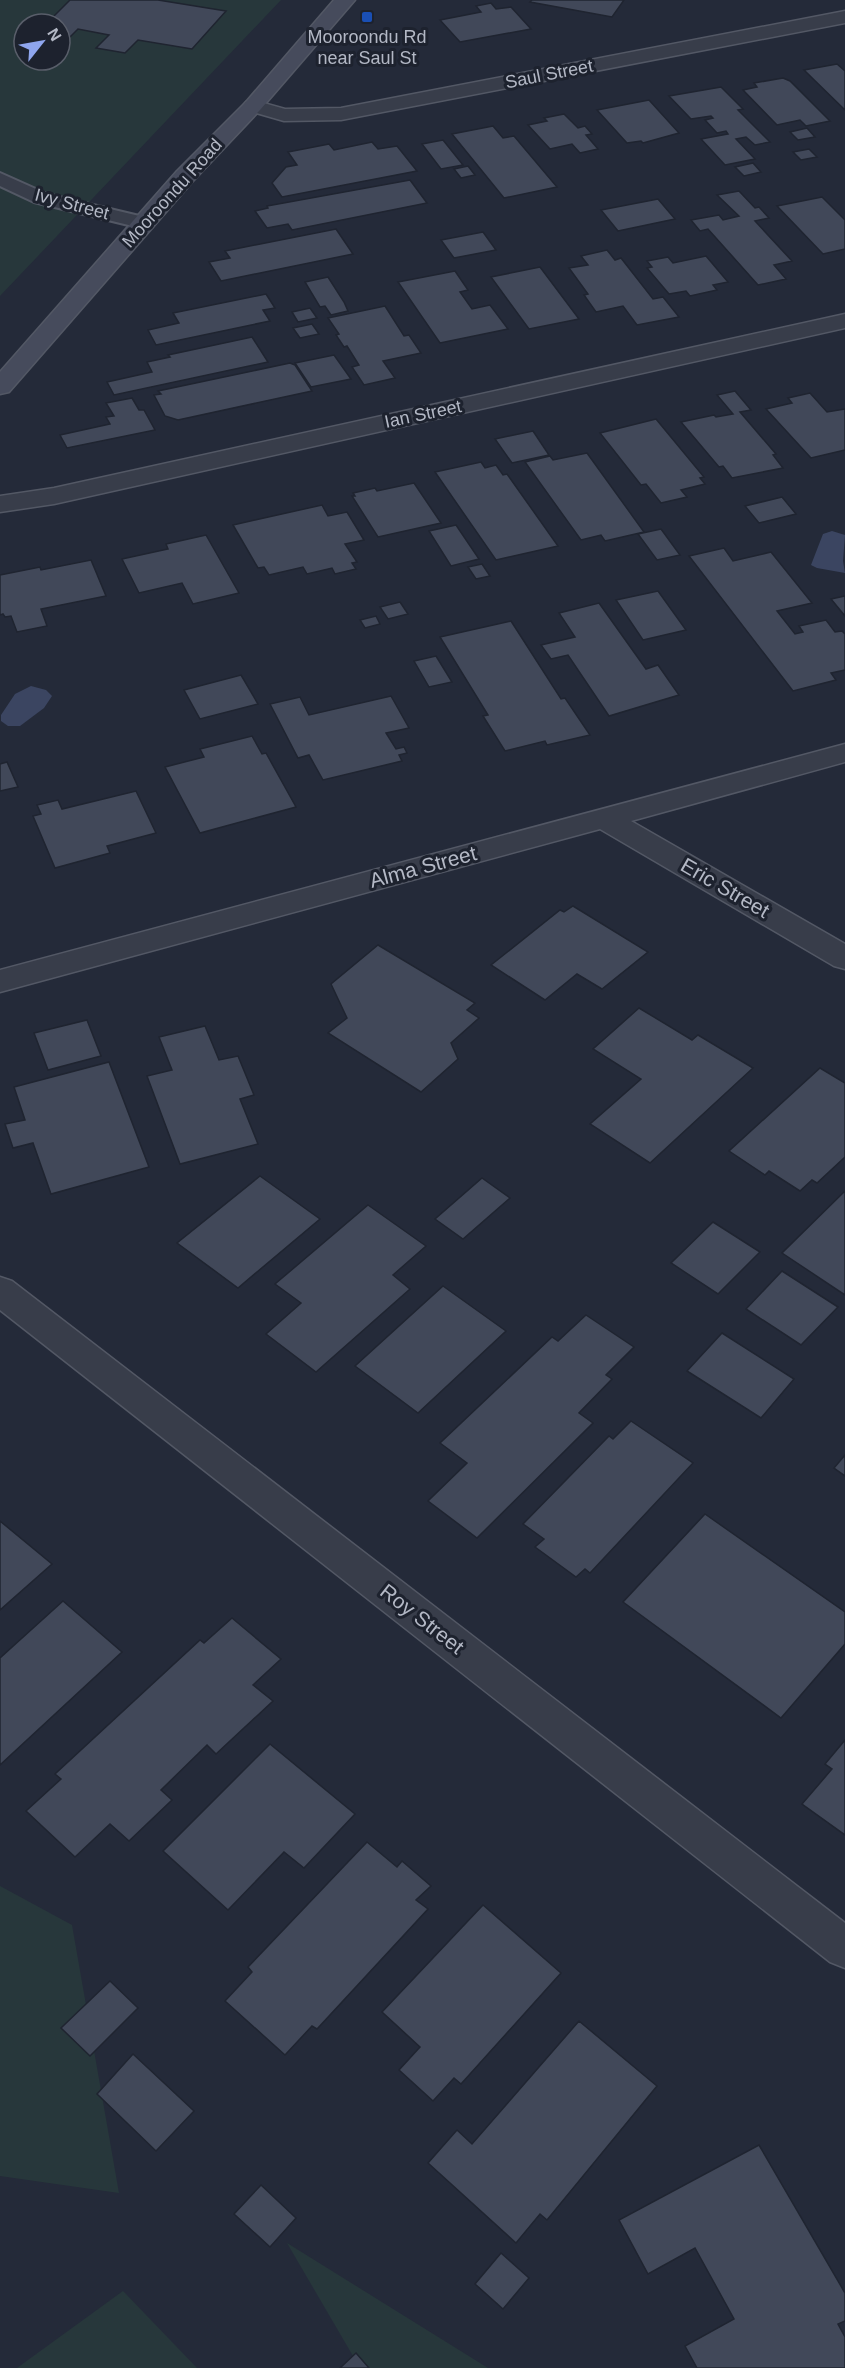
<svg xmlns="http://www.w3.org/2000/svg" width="845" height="2368" font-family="Arial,sans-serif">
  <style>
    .green { fill: #27373b; fill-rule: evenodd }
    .water { fill: #3b4561 }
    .building { fill: #414859; stroke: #1f2430; stroke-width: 1.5 }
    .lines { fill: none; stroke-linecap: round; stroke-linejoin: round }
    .lane-casing { stroke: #535865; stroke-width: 4 }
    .street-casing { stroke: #535865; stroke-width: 3 }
    .secondary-casing { stroke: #535865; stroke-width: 3 }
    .lane { fill: #383d4a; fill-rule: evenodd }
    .street { fill: #383d4a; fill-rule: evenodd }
    .secondary { fill: #464b5c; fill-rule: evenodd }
    .transit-dot { fill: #1a4fb4; stroke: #1d222e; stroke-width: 2 }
    .labels { text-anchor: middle; stroke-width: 6; stroke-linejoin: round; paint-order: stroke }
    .far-poi-label { font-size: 18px; fill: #b3b8c5; stroke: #1d222e }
    .far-street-label { font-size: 18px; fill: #b3b8c5; stroke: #1d222e }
    .street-label { font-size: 21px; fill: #b3b8c5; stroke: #1d222e }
  </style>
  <rect width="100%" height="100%" fill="#242a39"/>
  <g class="green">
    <path d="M0,0H281L0,296ZM24,24H60V60H24Z"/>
    <path d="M0,1886L72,1925L119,2193L0,2176Z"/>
    <path d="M287,2243L488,2368H360Z"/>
    <path d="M123,2291L197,2368H17Z"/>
  </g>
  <g class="water">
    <path d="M832,531L845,535L843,561L845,573L817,568L811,565L823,534Z"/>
    <path d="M31,686L46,690L52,696L44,708L20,726H8L1,721V715L15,694Z"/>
  </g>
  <g class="building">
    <path d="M70,0H158L226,11L192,49L138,40L125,53L96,48L109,35L78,29L68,39L60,38V24H46Z"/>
    <path d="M532,0H624L612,17L530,2Z"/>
    <path d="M491,3L496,9L511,7L531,29L460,42L440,20L481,12L476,6Z"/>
    <path d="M837,64L845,71V110L804,70Z"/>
    <path d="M783,78L790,81L830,121L806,126L800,120L777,125L743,90L757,87L754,83Z"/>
    <path d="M721,87L743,109L738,110L770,142L755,145L746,137L736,139L755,159L725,165L701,139L728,134L726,131L717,133L705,120L713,118L711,116L691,119L669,96Z"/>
    <path d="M649,100L679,133L643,143L641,141L627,143L597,110Z"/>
    <path d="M564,114L578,128L585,126L592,134L586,135L598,149L580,153L572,144L550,149L528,125L547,121L544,118Z"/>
    <path d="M493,126L503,138L514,136L557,187L504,198L452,134Z"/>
    <path d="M807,128L815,137L798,140L790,132Z"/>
    <path d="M443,140L463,165L441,169L422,144Z"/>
    <path d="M372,142L378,149L397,146L417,171L282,197L272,183L286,167L297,165L288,152L329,144L334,150Z"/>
    <path d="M809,149L817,157L801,160L793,152Z"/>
    <path d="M753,163L761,172L744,176L735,167Z"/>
    <path d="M468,166L475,175L461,178L454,169Z"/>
    <path d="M410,180L427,203L292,230L288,224L267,228L255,211L268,208L267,206Z"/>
    <path d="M739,191L755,208L759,207L769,218L755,221L792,261L774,265L786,279L758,285L708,229L700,231L691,220L719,215L723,220L739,216L717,195Z"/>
    <path d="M822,197L845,220V249L823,254L777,206Z"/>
    <path d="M658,199L675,219L618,231L601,210Z"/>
    <path d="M336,229L353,254L221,281L209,262L230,258L225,251Z"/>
    <path d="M483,232L496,250L454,258L441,240Z"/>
    <path d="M607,250L615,260L621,258L653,299L663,297L679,317L637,325L623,306L596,312L584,295L588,294L569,268L588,265L581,256Z"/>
    <path d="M706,256L728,282L713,285L717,290L690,296L686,291L669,294L647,268L652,267L647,261L668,257L673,263Z"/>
    <path d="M540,267L579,319L529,329L491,277Z"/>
    <path d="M455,271L468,290L460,292L472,309L490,305L508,329L440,343L398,282Z"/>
    <path d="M328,277L344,302L348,311L331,315L325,306L320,307L305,282Z"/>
    <path d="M266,294L275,308L263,310L270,321L156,345L148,330L179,323L173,313Z"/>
    <path d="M385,306L404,336L409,335L421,353L383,361L395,378L364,385L352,367L359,365L347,346L344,347L336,335L339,334L328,318Z"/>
    <path d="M310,308L317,318L298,322L292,312Z"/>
    <path d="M312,324L319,334L300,338L293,328Z"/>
    <path d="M252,337L268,362L114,395L107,382L152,372L147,362L170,357L168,355Z"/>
    <path d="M334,355L351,379L311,387L295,363Z"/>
    <path d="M290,363L295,365L312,391L178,420L165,416L154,395L161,394L158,391Z"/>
    <path d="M735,391L751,410L740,412L776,454L773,455L783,468L732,478L723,466L719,467L681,422L714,415L716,417L733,414L717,395Z"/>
    <path d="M810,393L827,412L845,409V450L811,458L766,409L792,403L788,398Z"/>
    <path d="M132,398L139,410H144L155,430L67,448L60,435L110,424L106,417L114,416L106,403Z"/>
    <path d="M656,419L704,477L700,478L705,484L681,490L687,497L661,503L646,484L641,485L600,433Z"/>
    <path d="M533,431L549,455L512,463L495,439Z"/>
    <path d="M587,453L644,532L605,541L601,535L581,540L525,462L550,456L553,460Z"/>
    <path d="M481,462L485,468L496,465L503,475L507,474L558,546L496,560L435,472Z"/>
    <path d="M414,483L441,523L378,537L352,496H355L353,493L375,488L377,491Z"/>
    <path d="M782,497L796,514L759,523L745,506Z"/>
    <path d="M322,505L328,516L347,512L364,540L345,544L357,562L352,563L356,569L335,574L332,568L307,574L303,567L269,575L264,567L258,568L233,525Z"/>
    <path d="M456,525L479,559L451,566L429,531Z"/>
    <path d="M661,529L680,555L657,560L638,534Z"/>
    <path d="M206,535L239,593L193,604L182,583L139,593L122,559L168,549L166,544Z"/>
    <path d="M724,548L733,561L771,552L812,603L777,611L795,634L803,632L799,626L826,620L835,632L842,631L845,634V670L831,673L836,680L793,691L689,556Z"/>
    <path d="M91,560L106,596L41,609L47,626L17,632L11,616L5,617L3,614L0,615V575L40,567L41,570Z"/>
    <path d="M482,564L490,576L476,579L468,567Z"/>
    <path d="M658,591L686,630L643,640L616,600Z"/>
    <path d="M845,596V616L831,599Z"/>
    <path d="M400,602L408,614L388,619L380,607Z"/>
    <path d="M599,603L646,669L658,665L679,695L609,716L568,655L551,659L541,645L575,637L559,613Z"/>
    <path d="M376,616L380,624L365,628L360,620Z"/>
    <path d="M511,621L561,699L565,698L590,735L547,745L545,741L505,751L483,716L488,715L440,637Z"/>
    <path d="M436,656L452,682L429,687L414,661Z"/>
    <path d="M241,675L258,704L200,719L184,690Z"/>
    <path d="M391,696L409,728L386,733L396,749L404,747L407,753L399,755L402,761L323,780L309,755L298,758L270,704L300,697L309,715Z"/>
    <path d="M252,736L262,754L266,753L296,807L200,833L165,767L204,757L200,749Z"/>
    <path d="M7,762L18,787L0,791V764Z"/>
    <path d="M136,791L156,833L107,846L110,853L55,868L33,816L41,814L37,805L58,800L62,809Z"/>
    <path d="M573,906L648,952L602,989L577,974L545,1000L491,965L560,910L564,912Z"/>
    <path d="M378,945L475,1003L467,1010L479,1018L451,1043L458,1059L421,1092L328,1033L347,1018L331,984Z"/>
    <path d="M639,1008L692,1040L698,1035L753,1068L650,1163L590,1124L641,1079L593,1049Z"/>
    <path d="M87,1020L101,1056L48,1070L34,1033Z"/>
    <path d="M205,1026L219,1060L238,1056L254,1095L240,1099L258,1144L180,1164L147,1076L172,1070L159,1037Z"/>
    <path d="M109,1062L149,1167L51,1194L33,1143L13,1148L5,1124L25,1120L14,1087Z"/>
    <path d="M820,1068L845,1083V1157L817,1183L812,1180L800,1191L769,1171L765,1175L729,1151Z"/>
    <path d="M260,1176L320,1219L238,1288L177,1243Z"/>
    <path d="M482,1178L510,1198L463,1239L435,1219Z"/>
    <path d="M845,1191V1295L782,1253Z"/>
    <path d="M368,1205L426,1246L393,1275L410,1289L316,1372L266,1334L301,1303L275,1284Z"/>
    <path d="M713,1222L760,1252L718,1294L671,1263Z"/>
    <path d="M782,1271L838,1307L801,1345L746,1309Z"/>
    <path d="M443,1286L506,1331L418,1413L355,1366Z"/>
    <path d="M586,1315L634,1347L606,1375L612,1379L579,1413L593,1423L477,1538L428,1501L467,1463L440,1443L552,1337L558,1341Z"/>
    <path d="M722,1333L794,1379L761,1418L687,1371Z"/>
    <path d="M631,1421L693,1463L590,1573L585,1569L576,1577L535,1547L544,1539L523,1524L609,1436L613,1439Z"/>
    <path d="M845,1455V1476L834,1468Z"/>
    <path d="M705,1514L845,1612V1644L781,1718L623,1602Z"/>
    <path d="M0,1521L52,1564L0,1610Z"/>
    <path d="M63,1601L122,1652L0,1765V1658Z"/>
    <path d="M232,1618L281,1659L253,1685L273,1701L216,1754L207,1745L161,1790L172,1800L129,1841L110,1824L75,1857L26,1811L61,1779L55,1774L200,1640L204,1643Z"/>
    <path d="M845,1740V1835L802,1804L832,1769L825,1764Z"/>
    <path d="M270,1744L355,1814L304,1868L284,1852L228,1910L163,1851Z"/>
    <path d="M367,1842L397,1867L402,1861L431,1886L416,1900L428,1909L317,2029L312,2026L285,2055L225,2001L252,1972L248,1967Z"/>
    <path d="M483,1905L561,1973L461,2084L454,2078L433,2101L399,2070L420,2047L382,2012Z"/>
    <path d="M110,1981L138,2008L90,2056L61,2028Z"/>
    <path d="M579,2021L657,2086L547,2220L540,2214L516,2243L428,2163L457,2130L472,2144Z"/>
    <path d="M133,2054L194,2111L156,2151L97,2094Z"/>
    <path d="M759,2145L845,2293V2321L838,2324L845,2337V2368H697L685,2346L734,2319L695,2248L648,2274L619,2220Z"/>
    <path d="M261,2185L296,2218L270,2247L234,2214Z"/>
    <path d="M501,2253L529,2278L503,2309L475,2284Z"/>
    <path d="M356,2353L369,2368H340Z"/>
  </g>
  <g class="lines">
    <g class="lane-casing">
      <path id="lane" d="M0,173L47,194L152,219L155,223L152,227L145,229L34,202L0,186Z"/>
    </g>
    <g class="street-casing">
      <g id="street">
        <path d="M845,11V23L341,120L284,121L246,110L243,106L246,102L253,100L285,109L341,108Z"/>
        <path d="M845,314V328L54,504L0,512V496L54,488Z"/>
        <path d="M845,744V762L631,821L845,944V969L834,966L600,829L0,992V970Z"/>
        <path d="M0,1277L12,1281L845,1923V1968L830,1962L0,1310Z"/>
      </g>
    </g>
    <g class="secondary-casing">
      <path id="secondary" d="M334,0H355L260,110L193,181L9,392L0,394V372L177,171L246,102Z"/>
    </g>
    <use href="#lane" class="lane"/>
    <use href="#street" class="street"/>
    <use href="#secondary" class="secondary"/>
  </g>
  <rect class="transit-dot" x="361" y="11" width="12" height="12" rx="3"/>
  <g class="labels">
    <g class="far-poi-label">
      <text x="367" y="43">Mooroondu Rd<tspan x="367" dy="21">near Saul St</tspan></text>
    </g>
    <g class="far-street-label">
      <text transform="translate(549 74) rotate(-11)" y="6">Saul Street</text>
      <text transform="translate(172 193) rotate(-48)" y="6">Mooroondu Road</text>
      <text transform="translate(72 204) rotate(15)" y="6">Ivy Street</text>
      <text transform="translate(423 414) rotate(-12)" y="6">Ian Street</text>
    </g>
    <g class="street-label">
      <text transform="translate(423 867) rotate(-15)" y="7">Alma Street</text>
      <text transform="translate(725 888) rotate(30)" y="7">Eric Street</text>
      <text transform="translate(422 1619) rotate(38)" y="7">Roy Street</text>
    </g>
  </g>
  <g transform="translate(42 42) rotate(59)"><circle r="28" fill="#1d222e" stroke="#595e6a" stroke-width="1.5"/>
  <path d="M0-4.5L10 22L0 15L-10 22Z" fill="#8fa6ee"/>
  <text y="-9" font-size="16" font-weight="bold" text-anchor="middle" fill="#b3b8c5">N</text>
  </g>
</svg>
